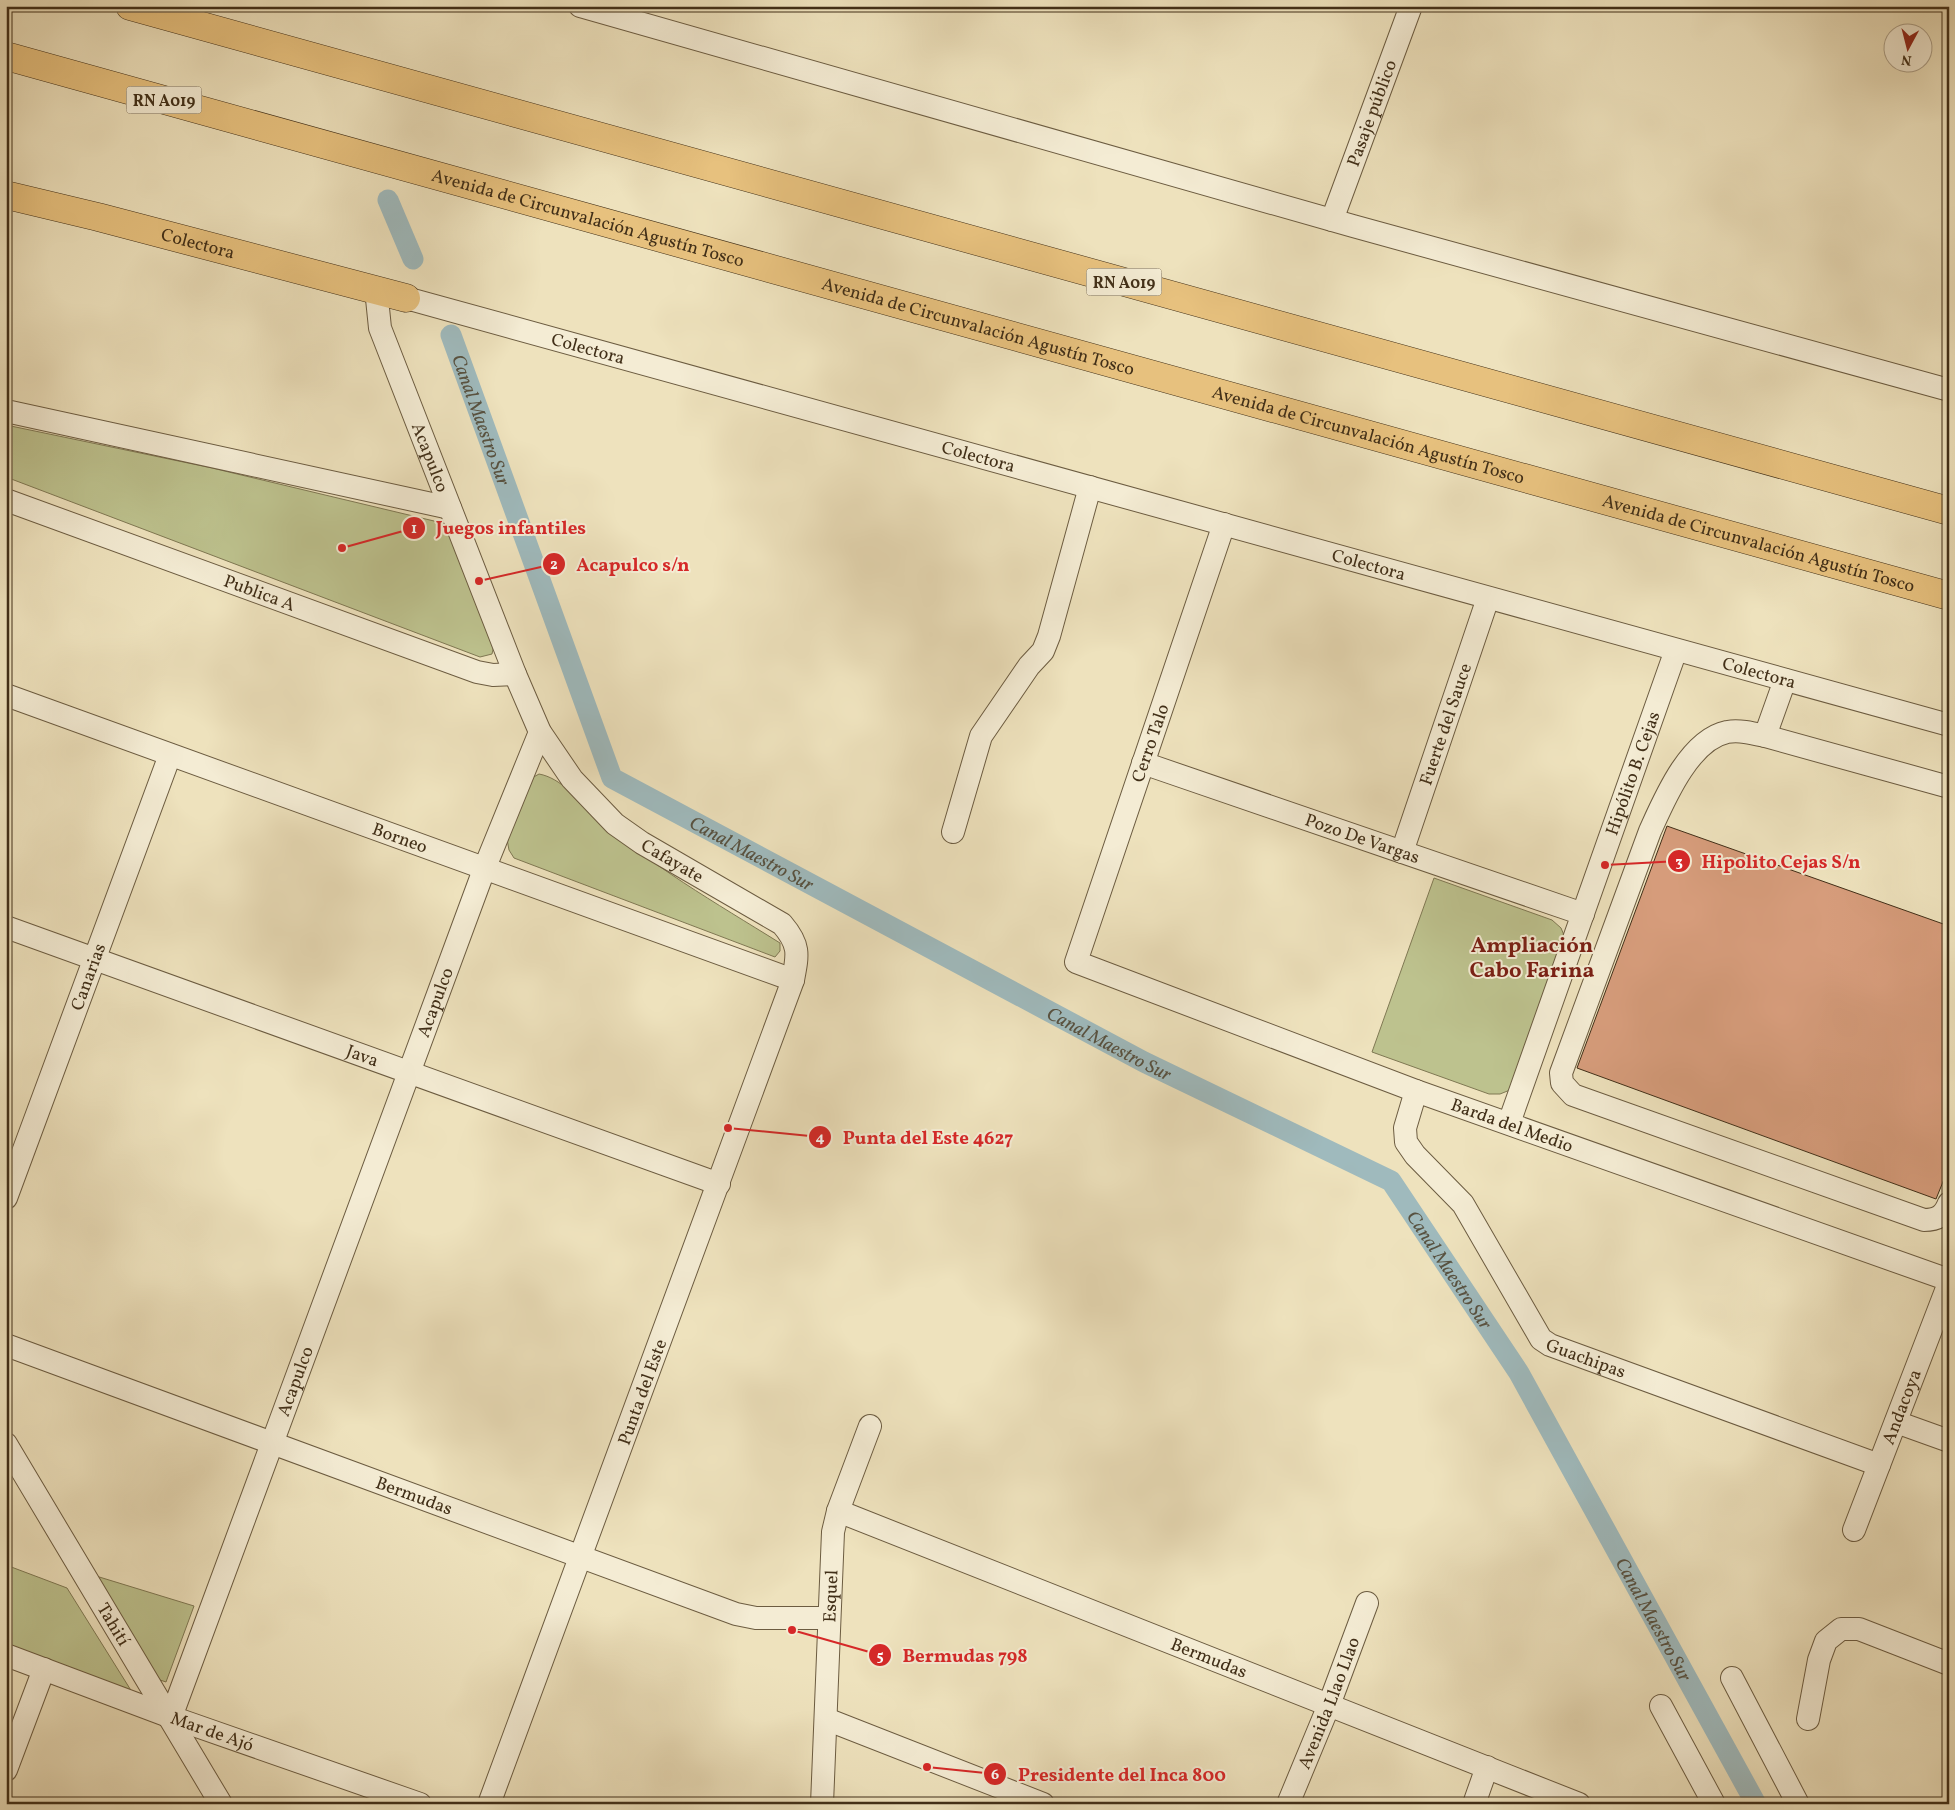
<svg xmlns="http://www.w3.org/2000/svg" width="1955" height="1810" font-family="Vollkorn,serif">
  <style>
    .green { fill: #bdc28e; stroke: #7f7853 }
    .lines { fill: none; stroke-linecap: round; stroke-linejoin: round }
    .canal { stroke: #9fbabd; stroke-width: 21 }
    .building { fill: #d69c7b; stroke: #412f18 }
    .minor-casing { stroke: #6c5c41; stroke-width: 24 }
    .major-casing { stroke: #412f18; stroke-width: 29 }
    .highway-casing { stroke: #412f18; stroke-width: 29 }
    .minor { stroke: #f4ecd4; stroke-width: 22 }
    .major { stroke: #e7c17e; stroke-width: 28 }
    .highway { stroke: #e7c17e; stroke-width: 28 }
    .labels { text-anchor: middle; stroke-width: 4; stroke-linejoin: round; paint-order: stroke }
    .shield { fill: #f4ecd4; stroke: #776850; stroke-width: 1 }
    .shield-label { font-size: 16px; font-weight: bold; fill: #412f18 }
    .street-label { font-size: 18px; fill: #412f18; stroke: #f4ecd4 }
    .water-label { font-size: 19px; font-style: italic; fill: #585241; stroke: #f4ecd4 }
    .district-label { font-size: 22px; font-weight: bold; fill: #7a1f14; stroke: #f4ecd4 }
    .leader { fill: none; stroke: #d62828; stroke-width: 2 }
    .callout-dot { fill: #d62828; stroke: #f4ecd4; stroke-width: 2 }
    .mark-label { font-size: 15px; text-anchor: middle; font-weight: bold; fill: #fff }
    .callout-label { font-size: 19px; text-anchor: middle; font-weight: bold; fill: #d62828; stroke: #f4ecd4; stroke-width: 4; stroke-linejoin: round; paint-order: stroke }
  </style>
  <rect width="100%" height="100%" fill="#eee2bd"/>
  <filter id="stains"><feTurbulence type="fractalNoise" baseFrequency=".004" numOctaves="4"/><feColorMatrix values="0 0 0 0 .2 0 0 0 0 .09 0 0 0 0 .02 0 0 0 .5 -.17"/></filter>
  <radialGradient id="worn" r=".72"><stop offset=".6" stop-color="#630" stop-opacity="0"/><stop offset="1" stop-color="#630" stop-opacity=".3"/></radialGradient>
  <g class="green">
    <path d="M6,425L212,468L434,521L449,532L495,641L492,654L480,657L6,477Z"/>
    <path d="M539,774C561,778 577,799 593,814C649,865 716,903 780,943V951L775,957L514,858L509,850L507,839L530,779Z"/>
    <path d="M1434,878L1552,920L1561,928L1566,940L1510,1090L1500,1094H1489L1372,1052Z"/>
    <path d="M6,1565L67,1588L132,1692L6,1648Z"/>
    <path d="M96,1576L194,1606L166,1682L154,1678Z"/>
  </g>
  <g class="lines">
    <g class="canal">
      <path d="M388,200L413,259"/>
      <path id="s1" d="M451,335L612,778L1144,1062L1391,1181L1519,1373L1756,1804"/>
    </g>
  </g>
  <path class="building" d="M1667,826L1949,926V1167L1936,1199L1577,1068Z"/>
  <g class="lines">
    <g class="minor-casing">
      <g id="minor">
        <path d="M580,6L1353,226L1949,390"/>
        <path id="s2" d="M1332,220L1411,6"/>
        <path id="s3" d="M376,289L380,328L515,674L540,732L572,779L615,824L642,843L782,924C800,945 798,954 793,980L489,1804"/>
        <path id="s4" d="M406,298L1949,725"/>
        <path d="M6,411L450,508"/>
        <path id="s5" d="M6,500L477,672L493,675L515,674"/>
        <path id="s6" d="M1224,524L1076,962L1416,1091L1949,1280"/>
        <path id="s7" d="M6,695L793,980"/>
        <path d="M1765,736L1785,680"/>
        <path id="s8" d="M1143,763L1583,914"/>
        <path d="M1949,787L1765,736C1752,733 1740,730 1727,732C1689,740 1664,800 1650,831L1561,1073L1562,1083L1573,1095L1924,1220C1937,1220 1944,1216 1949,1203"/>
        <path d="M953,832L981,736L1029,666L1043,651L1049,636L1090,487"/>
        <path id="s9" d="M1402,852L1488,598"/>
        <path id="s10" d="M6,927L719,1184"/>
        <path id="s11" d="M1416,1091L1405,1128L1406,1142L1415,1155L1463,1204L1541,1339L1550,1345L1879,1465"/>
        <path id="s12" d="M1509,1123L1676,650"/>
        <path id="s13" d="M6,1198L170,755"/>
        <path id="s14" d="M6,1345L736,1614L756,1618H829"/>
        <path d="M1896,1422L1949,1441"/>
        <path id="s15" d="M6,1444L221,1804"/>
        <path id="s16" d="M838,1511L1579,1804"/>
        <path id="s17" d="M1854,1530L1949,1283"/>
        <path id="s18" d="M6,1655L171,1717L420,1804"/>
        <path d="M1732,1678L1798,1804"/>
        <path d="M1661,1706L1714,1804"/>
        <path id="s19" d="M171,1717L485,867L540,732"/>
        <path d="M826,1719L1043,1804"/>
        <path d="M1808,1719L1819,1660L1826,1641L1841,1629H1859L1949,1664"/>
        <path d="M6,1770L44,1669"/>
        <path id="s20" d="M822,1804L833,1532L838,1511L870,1426"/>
        <path id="s21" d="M1288,1804L1329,1705L1367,1603"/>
        <path d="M1474,1804L1487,1767"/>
      </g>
    </g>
    <g class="major-casing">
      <g id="major">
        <path id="s22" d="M6,195L98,217L406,298"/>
      </g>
    </g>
    <g class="highway-casing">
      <g id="highway">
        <path d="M130,6L1949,511"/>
        <path id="s23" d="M6,56L1949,596"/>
      </g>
    </g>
    <use href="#minor" class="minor"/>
    <use href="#major" class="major"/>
    <use href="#highway" class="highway"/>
  </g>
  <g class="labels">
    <g class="shield">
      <rect x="126.5" y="86.5" width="75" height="27" rx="4"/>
      <rect x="1086.5" y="268.5" width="75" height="27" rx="4"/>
    </g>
    <g class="shield-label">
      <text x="164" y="106">RN A019</text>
      <text x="1124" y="288">RN A019</text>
    </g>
    <g class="street-label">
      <text dy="6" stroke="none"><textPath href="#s2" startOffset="114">Pasaje público</textPath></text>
      <text dy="6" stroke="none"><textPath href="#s23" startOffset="604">Avenida de Circunvalación Agustín Tosco</textPath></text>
      <text dy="6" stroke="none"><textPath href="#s22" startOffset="198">Colectora</textPath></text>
      <text dy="6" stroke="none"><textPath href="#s23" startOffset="1009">Avenida de Circunvalación Agustín Tosco</textPath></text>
      <text dy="6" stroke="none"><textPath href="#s4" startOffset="189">Colectora</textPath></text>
      <text dy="6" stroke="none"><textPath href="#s23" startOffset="1414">Avenida de Circunvalación Agustín Tosco</textPath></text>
      <text dy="6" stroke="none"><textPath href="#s4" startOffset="594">Colectora</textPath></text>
      <text dy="6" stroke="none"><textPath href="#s3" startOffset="178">Acapulco</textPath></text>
      <text dy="6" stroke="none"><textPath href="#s23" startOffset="1819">Avenida de Circunvalación Agustín Tosco</textPath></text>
      <text dy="6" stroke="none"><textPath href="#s4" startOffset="999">Colectora</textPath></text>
      <text dy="6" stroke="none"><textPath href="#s5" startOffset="270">Publica A</textPath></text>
      <text dy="6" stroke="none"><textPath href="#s4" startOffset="1404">Colectora</textPath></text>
      <text dy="6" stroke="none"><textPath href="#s9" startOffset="135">Fuerte del Sauce</textPath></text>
      <text transform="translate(1150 743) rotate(-71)" y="6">Cerro Talo</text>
      <text dy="6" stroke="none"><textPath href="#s12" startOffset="371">Hipólito B. Cejas</textPath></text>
      <text dy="6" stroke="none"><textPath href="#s7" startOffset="419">Borneo</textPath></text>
      <text dy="6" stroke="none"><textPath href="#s8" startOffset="232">Pozo De Vargas</textPath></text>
      <text dy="6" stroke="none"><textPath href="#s3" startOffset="661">Cafayate</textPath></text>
      <text dy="6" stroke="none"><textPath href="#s13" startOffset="236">Canarias</textPath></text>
      <text dy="6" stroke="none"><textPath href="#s19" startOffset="762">Acapulco</textPath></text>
      <text dy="6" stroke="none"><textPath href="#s10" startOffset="379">Java</textPath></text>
      <text dy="6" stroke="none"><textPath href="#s6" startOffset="928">Barda del Medio</textPath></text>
      <text dy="6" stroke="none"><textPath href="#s11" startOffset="342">Guachipas</textPath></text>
      <text dy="6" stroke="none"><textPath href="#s19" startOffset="358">Acapulco</textPath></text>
      <text transform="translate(642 1392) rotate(-70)" y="6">Punta del Este</text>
      <text dy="6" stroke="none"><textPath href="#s17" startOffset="132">Andacoya</textPath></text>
      <text dy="6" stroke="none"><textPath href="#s14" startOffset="435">Bermudas</textPath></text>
      <text dy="6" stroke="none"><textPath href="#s20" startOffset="208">Esquel</textPath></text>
      <text dy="6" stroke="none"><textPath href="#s15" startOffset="210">Tahití</textPath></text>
      <text dy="6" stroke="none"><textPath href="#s16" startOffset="399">Bermudas</textPath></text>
      <text dy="6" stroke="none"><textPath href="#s21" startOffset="109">Avenida Llao Llao</textPath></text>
      <text dy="6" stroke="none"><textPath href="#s18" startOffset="220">Mar de Ajó</textPath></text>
    </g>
    <g class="water-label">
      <text dy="7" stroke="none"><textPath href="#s1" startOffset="90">Canal Maestro Sur</textPath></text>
      <text dy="7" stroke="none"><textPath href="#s1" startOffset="630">Canal Maestro Sur</textPath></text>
      <text dy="7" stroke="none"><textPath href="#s1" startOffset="1035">Canal Maestro Sur</textPath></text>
      <text dy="7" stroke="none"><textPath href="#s1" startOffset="1455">Canal Maestro Sur</textPath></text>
      <text dy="7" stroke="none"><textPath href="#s1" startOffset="1860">Canal Maestro Sur</textPath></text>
    </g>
    <g class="district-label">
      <text x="1532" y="952">Ampliación<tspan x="1532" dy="25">Cabo Farina</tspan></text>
    </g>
  </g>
  <path class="leader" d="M342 548L414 528M479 581L554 564M1605 865L1679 861M728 1128L820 1137M792 1630L880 1655M927 1767L995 1774"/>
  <g class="callout-dot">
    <circle cx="342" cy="548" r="5"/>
    <circle cx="479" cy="581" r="5"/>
    <circle cx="1605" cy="865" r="5"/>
    <circle cx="728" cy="1128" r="5"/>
    <circle cx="792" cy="1630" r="5"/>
    <circle cx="927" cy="1767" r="5"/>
    <circle cx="414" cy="528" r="12"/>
    <circle cx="554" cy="564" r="12"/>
    <circle cx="1679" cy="861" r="12"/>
    <circle cx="820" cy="1137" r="12"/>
    <circle cx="880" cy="1655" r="12"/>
    <circle cx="995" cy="1774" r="12"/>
  </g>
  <g class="mark-label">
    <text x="414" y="533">1</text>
    <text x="554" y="569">2</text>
    <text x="1679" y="866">3</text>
    <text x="820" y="1142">4</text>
    <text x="880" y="1660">5</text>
    <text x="995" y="1779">6</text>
  </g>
  <g class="callout-label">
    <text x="511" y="534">Juegos infantiles</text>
    <text x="633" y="571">Acapulco s/n</text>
    <text x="1781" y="868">Hipolito Cejas S/n</text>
    <text x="928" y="1144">Punta del Este 4627</text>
    <text x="965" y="1662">Bermudas 798</text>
    <text x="1122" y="1781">Presidente del Inca 800</text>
  </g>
  <rect width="1955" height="1810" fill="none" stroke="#eee2bd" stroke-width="25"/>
  <rect x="8" y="8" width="1940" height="1795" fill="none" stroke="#412f18" stroke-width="2.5"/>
  <rect x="12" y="12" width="1930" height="1785" fill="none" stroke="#412f18"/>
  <g transform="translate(1908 48) rotate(187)"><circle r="24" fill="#f4ecd4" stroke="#aca089"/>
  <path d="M0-4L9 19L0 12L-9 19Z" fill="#8f2418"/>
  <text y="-8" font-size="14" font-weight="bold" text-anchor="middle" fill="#412f18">N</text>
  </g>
  <rect width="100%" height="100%" filter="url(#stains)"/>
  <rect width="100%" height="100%" fill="url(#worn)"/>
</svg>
